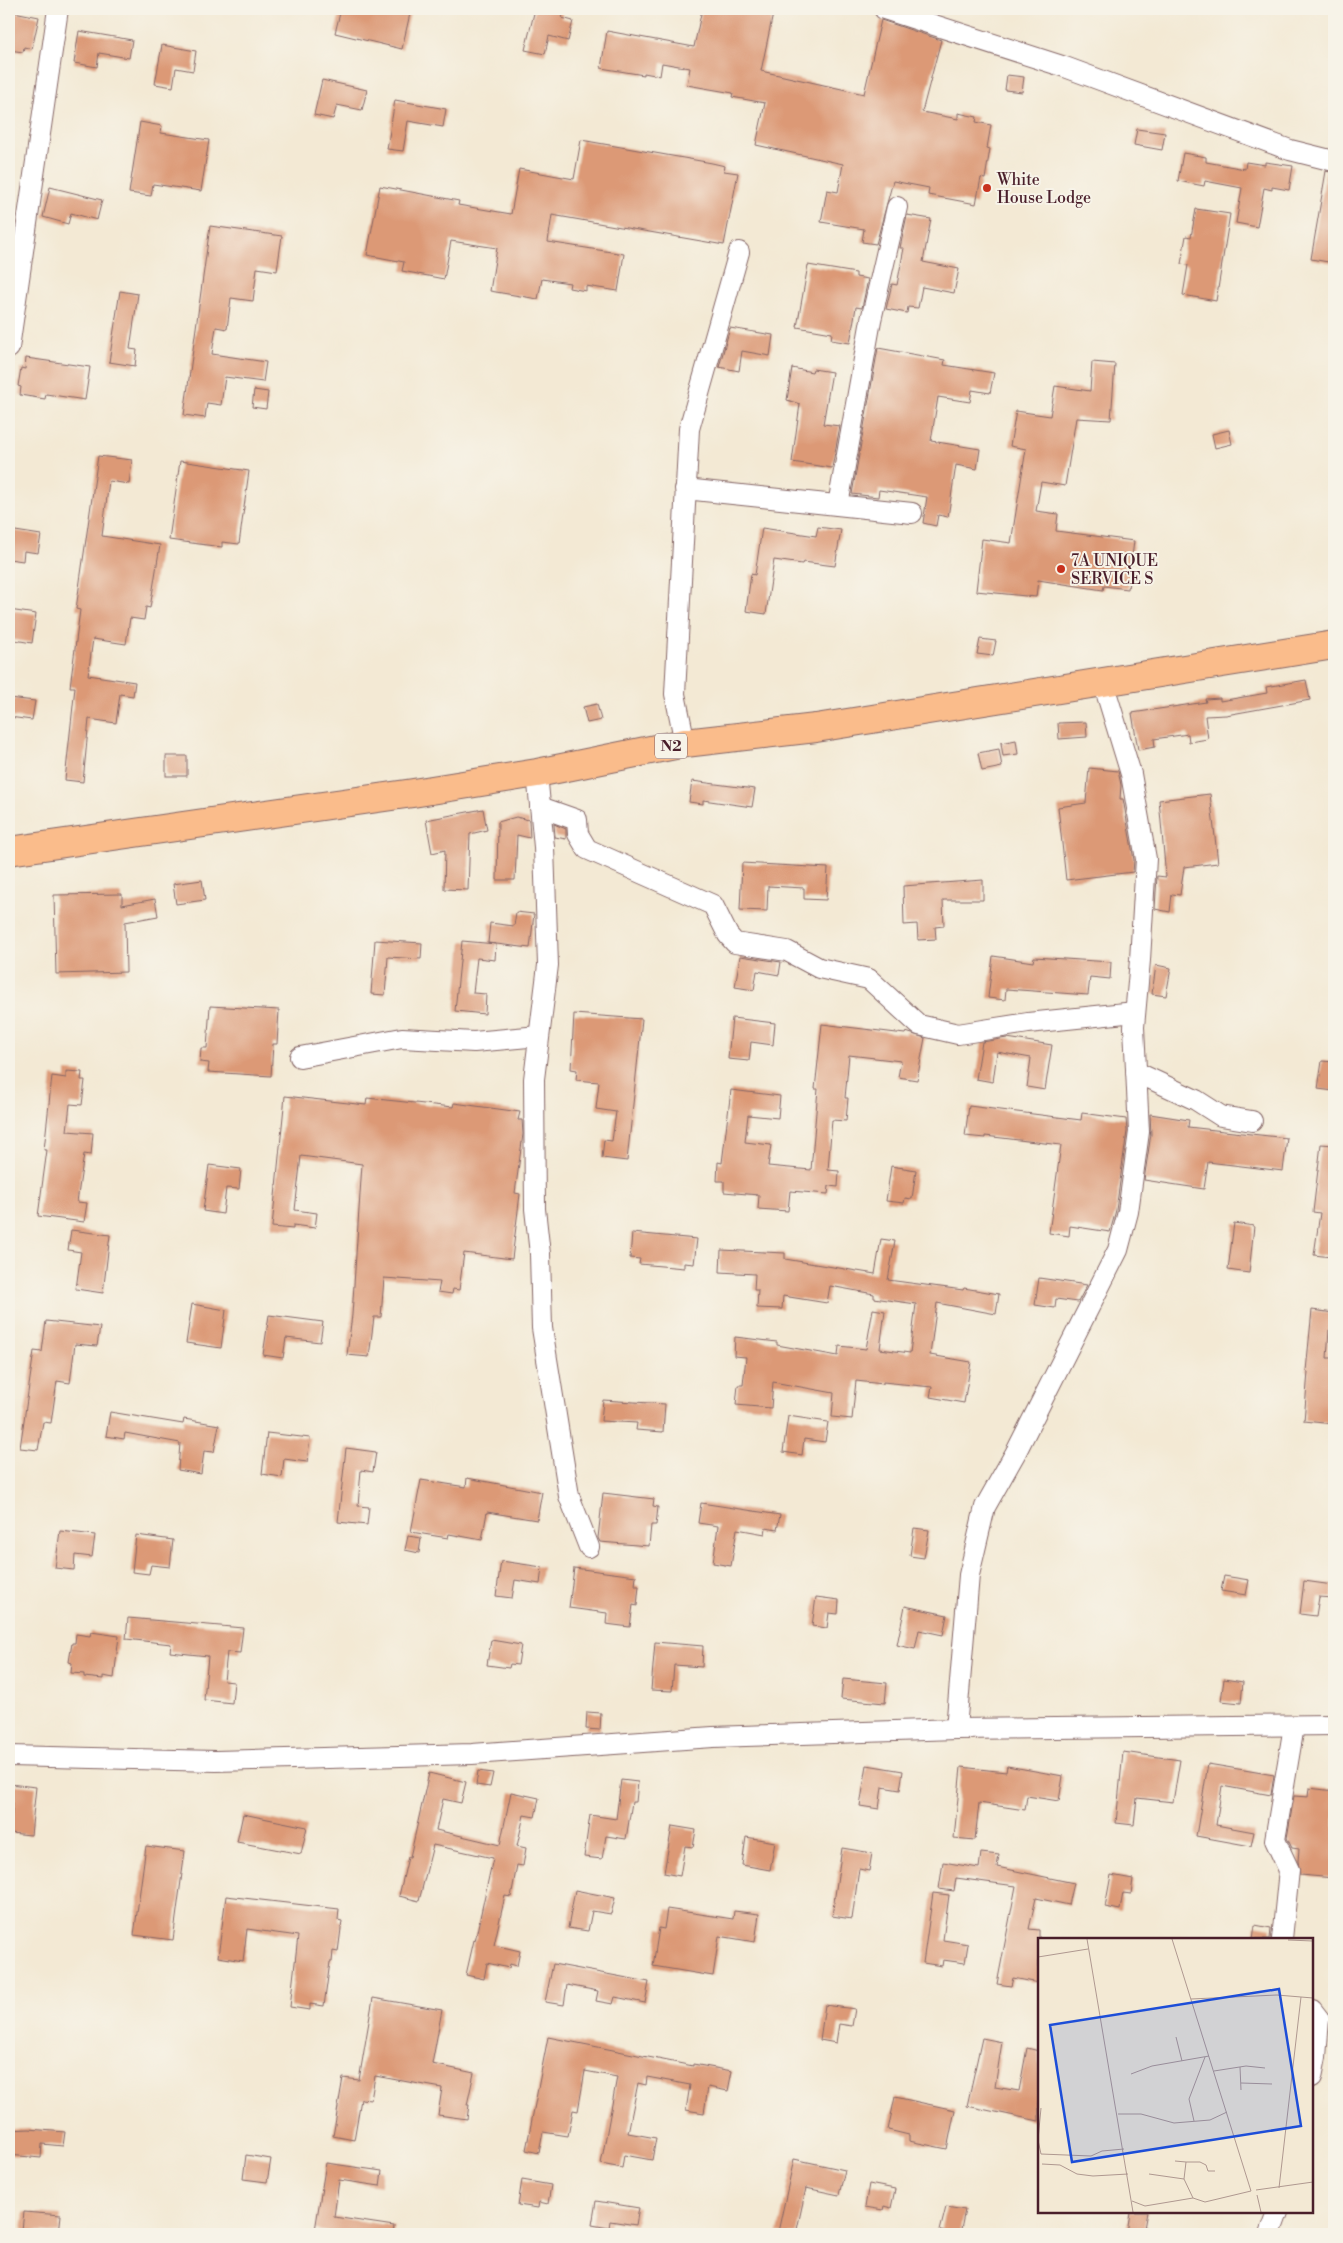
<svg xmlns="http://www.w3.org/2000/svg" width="1343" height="2243" font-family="'Libre Bodoni',serif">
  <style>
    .building { fill: #dc9976 }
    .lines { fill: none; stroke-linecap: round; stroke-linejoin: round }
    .minor-casing { stroke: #856666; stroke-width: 22 }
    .trunk-casing { stroke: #856666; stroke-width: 30 }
    .minor { stroke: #fff; stroke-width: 20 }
    .trunk { stroke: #fabc8b; stroke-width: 28 }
    .poi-dot { fill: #c8321e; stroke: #f7f3e8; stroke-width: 2 }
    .labels { text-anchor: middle; stroke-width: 4; stroke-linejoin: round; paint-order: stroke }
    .shield { fill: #f7f3e8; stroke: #7e5f64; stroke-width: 1 }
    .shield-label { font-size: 15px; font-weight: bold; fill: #4a1f2b }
    .poi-label { font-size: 16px; fill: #4a1f2b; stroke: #f7f3e8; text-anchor: start }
    .inset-road { fill: none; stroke: #af9890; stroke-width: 1 }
    .view { fill: #1d4ed8; fill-opacity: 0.15; stroke: #1d4ed8; stroke-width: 2.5 }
    .inset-edge { fill: none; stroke: #4a1f2b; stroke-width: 2.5 }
  </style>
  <rect width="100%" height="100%" fill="#f7f3e8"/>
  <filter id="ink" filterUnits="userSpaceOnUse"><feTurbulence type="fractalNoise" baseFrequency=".02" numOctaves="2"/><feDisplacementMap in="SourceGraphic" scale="10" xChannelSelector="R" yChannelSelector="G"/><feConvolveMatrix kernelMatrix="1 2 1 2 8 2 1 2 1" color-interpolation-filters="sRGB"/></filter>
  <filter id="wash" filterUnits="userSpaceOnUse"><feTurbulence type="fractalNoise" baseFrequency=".0096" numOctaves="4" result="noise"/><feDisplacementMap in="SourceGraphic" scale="20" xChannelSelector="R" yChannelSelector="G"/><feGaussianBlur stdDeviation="1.12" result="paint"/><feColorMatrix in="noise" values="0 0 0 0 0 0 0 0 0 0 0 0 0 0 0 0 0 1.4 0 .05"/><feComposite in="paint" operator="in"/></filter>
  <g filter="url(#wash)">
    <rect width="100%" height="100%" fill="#f3e9d4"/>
    <g id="blocks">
      <g class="building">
        <path d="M341,9H411L402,49L335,33Z"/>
        <path d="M535,9H564L562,18L573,21L568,41L549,36L545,54L525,50Z"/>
        <path d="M702,9H774L761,71L864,94L881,20L941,40L922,112L958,119V113L977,117L976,122L991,125L987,148L990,149L985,179L981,178L976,204L928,195L929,188L893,181L876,244L862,242L864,229L821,222L827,190L838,192L843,164L756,145L765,103L732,97L733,93L687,85L690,68L662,63L660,76L644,73V75L601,68L607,31L694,47Z"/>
        <path d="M9,11L39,17L32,49L24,47L23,52L9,50Z"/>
        <path d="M79,31L132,40L129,58L99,53L97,67L74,63Z"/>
        <path d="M162,45L196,51L193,71L176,68L173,87L155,84Z"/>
        <path d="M1007,75L1024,77L1022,92L1005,90Z"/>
        <path d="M322,80L367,90L362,110L337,105L333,119L314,115Z"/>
        <path d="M395,100L446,109L443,127L408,121L403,151L387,149Z"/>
        <path d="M140,122L162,126L161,133L209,140L201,191L153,184L151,196L129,193Z"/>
        <path d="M1137,129L1165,133L1162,150L1134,145Z"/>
        <path d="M581,140L712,163L725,166L724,171L738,173L724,245L552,215L548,242L624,254L618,291L586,286V291L569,288L570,283L542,279L538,299L490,291L497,248L451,241L444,279L402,271L404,262L367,255L380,186L459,201L458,205L511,214L519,169L574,179Z"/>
        <path d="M1183,153L1206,157V162L1245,169L1246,162L1265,165V162L1293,166L1289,190L1272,187V190L1264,188L1257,227L1236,223L1242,188L1205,181L1204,186L1178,181Z"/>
        <path d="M1326,171L1334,173V263L1311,259Z"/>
        <path d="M50,187L102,200L97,220L71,213L68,224L43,217Z"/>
        <path d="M1196,209L1230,214L1216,301L1183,295L1188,265L1181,264L1186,236L1191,237Z"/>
        <path d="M907,215L931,219L923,262L959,269L954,293L922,287L918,308L908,307L907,313L886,309L892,284L897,285L904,248H900Z"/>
        <path d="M210,226L282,236L277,271L257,268L253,301L231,298L227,329L216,327L212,354L266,362L263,382L225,377L221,405L207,403L205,418L184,415Z"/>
        <path d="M808,265L856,273V277L868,279L862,308L856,307L850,343L831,340L832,333L797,327Z"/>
        <path d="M120,291L138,294L130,349L137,350L135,366L109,362Z"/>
        <path d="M730,328L773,335L770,356L742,351L739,371L719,367Z"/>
        <path d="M878,348L945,360L944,365L994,373L990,393L972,390L970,402L938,397L931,441L980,449L977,469L956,465L948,517L938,515L936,526L923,523L927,497L879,490L878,497L852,494Z"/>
        <path d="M26,358L90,367L85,400L46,394L45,399L20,395L21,387L18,386L21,368L25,369Z"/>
        <path d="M1092,362L1115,364L1111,420L1076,418L1065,486L1041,482L1036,511L1058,514L1056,531L1134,541L1128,589L1104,586L1103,590L1038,580L1036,597L976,591L982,539L1011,543L1026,449L1010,446L1016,411L1050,416L1055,386L1090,391Z"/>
        <path d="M792,368L812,372L813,369L832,372L823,424L840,426L832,468L792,462L800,404L787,400Z"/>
        <path d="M254,390L268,392L266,409L252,407Z"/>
        <path d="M1229,430L1232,444L1215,448L1212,434Z"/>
        <path d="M98,456L132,460L129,484L109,481L102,536L160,545L150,608L146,607L144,620L130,618L126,644L93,639L88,675L135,682L133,696L120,694L116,723L89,719L83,782L65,780L75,687H70L80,610L76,609Z"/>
        <path d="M180,461L249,471L239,544L222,542V547L169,540Z"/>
        <path d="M818,527L841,530L835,566L803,562L802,564L774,560L766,614L746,611L751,574L755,575L762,528L816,536Z"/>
        <path d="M9,530L41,535L38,553L24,551L23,561L9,559Z"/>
        <path d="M9,610L36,614L32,643L9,639Z"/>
        <path d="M980,639L996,641L993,656L977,654Z"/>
        <path d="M1306,680L1310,700L1226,715L1205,716L1208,739L1189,742L1188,734L1154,739L1155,747L1138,750L1132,713L1206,702L1205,699L1220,698V701L1267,693L1266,687Z"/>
        <path d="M9,698L35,701L32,720L9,717Z"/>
        <path d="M597,704L601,720L587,723L583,707Z"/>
        <path d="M1086,722L1087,737L1059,739L1058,723Z"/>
        <path d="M1016,740L1018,754L1003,756L1001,743Z"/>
        <path d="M999,749L1002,767L982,771L978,753Z"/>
        <rect x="166" y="756" width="21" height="20"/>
        <path d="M1089,768L1118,771L1121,785L1120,799H1123L1134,860L1133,872L1066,880L1058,807L1086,803Z"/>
        <path d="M692,781L755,789L752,807L703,800V804L689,802Z"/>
        <path d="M1210,794L1218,863L1184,867L1180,895L1172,894L1170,912L1155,909L1157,876L1166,877L1159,800Z"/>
        <path d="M483,809L487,830L470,834L468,890L444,889L445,850L432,853L426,820Z"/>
        <path d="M516,817L529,820L530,838L517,835L515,880H497L498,822Z"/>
        <path d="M554,824L566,829V839L555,837Z"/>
        <path d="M742,863L828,868L826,900L804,899V888L768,886L767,911L740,910Z"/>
        <path d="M202,880L205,900L176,904L173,884Z"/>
        <path d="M983,880V900H943L944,926L935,927L936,939L918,940L917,924L904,925L903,886Z"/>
        <path d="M122,894V905L155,899L158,916L125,922L126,972L56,974L54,895Z"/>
        <path d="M516,912L534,914L530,948L488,943L490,923L514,926Z"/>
        <path d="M375,940L422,943L421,959L388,957L385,995L371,994Z"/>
        <path d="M462,941L496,944L495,960L477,958L473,993L486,994L485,1014L455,1011Z"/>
        <path d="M740,956L781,962L779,975L757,971L754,990L735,987Z"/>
        <path d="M993,956L1033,962L1034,957L1111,962L1110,979L1090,977L1088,995L1006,989L1005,1000L988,998Z"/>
        <path d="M1156,965L1171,968L1166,996L1152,994Z"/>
        <path d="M210,1006L279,1010L277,1044H273L271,1076L208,1072L209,1063L200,1062L201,1048H207Z"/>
        <path d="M574,1014L642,1019L627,1161L602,1158L604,1140L612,1141L616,1112L596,1109L599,1082L576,1080L577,1070L571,1069Z"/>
        <path d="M732,1018L775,1023L773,1045L751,1042L749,1061L728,1059Z"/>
        <path d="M822,1024L905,1034L906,1032L925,1038L917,1080L898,1077L901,1061L849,1055L845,1098H848L846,1121L832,1120L828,1170L839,1171L838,1187L829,1186L828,1194L790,1191L788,1211L758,1209L759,1195L724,1192V1181H717L718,1162L722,1163L731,1090L780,1096L778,1118L748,1115L745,1142L771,1145L768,1166L811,1170L818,1089H815Z"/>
        <path d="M1007,1038L1052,1045L1045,1090L1027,1087L1031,1058L997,1052L993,1082L976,1079L982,1042Z"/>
        <path d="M1322,1061L1334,1062V1091L1318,1089Z"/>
        <path d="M66,1071L82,1072L81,1080H85L82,1105L70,1104L67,1131L93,1133L91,1155L84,1154L77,1202L87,1203L84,1222L38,1216L47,1150H44L52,1076L66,1078Z"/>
        <path d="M285,1096L366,1105L367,1098L453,1107L454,1103L520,1112L518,1120H522L523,1134L515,1193L520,1194L512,1259L464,1253L459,1290L453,1289L452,1294L438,1292L440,1282L384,1278L381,1317H374L369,1357L347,1355L352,1315L362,1164L301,1156L295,1210L317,1213L315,1228L293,1225V1229L272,1227Z"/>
        <path d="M969,1106L1081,1120L1082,1113L1126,1119L1127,1131L1116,1210L1110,1232L1070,1226L1069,1236L1049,1233L1061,1145L985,1136V1138L965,1136Z"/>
        <path d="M1150,1114L1189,1120L1188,1127L1287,1138L1283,1171L1208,1162L1204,1189L1144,1180L1151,1134Z"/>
        <path d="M1321,1144L1334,1145V1246L1331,1257L1314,1255L1320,1213L1313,1212Z"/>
        <path d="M209,1165L241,1169L239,1189L226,1188L223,1214L203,1211Z"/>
        <path d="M891,1166L916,1170L912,1199L905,1198L904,1203L886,1201Z"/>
        <path d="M1234,1223L1254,1226L1249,1273L1228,1270Z"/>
        <path d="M71,1230L110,1235L103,1293L76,1289L81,1252L68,1250Z"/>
        <path d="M632,1233L697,1239L694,1264L684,1263V1268L639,1264L640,1259L630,1258Z"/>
        <path d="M881,1239L895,1241L888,1280L963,1290L964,1288L999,1294L996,1314L937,1303L930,1355L971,1362L964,1403L930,1397L932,1387L883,1382V1384L856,1381L852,1419L832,1417L834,1393L773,1382L771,1408L736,1405L738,1385H743L746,1357L734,1356L735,1337L777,1342V1345L838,1356L839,1346L866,1349L873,1309L885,1311L880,1349L910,1353L916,1304L874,1298V1294L830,1286L827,1303L783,1296L782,1309L757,1308L758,1290H754L755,1274L720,1272L721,1250L785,1253V1259L875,1274Z"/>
        <path d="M1039,1278L1087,1285L1078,1302L1056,1299L1055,1308L1035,1305Z"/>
        <path d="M192,1304L226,1310L221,1348L186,1343Z"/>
        <path d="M1312,1310L1334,1313V1331L1329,1330L1327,1358H1334V1424L1304,1421L1308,1372L1306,1371Z"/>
        <path d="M269,1315L323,1322L320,1342L286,1338L283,1358L263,1355Z"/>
        <path d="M46,1321L100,1327L97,1346L75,1344L70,1383L57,1381L51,1423L43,1422L38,1450L20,1448L34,1351L42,1352Z"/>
        <path d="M603,1400L665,1404L663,1432L636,1430L637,1423L601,1421Z"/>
        <path d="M110,1412L183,1424L184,1419L219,1425L214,1452L204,1451L201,1474L178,1470L180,1443L125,1433L124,1439L106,1436Z"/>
        <path d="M788,1416L828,1422L825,1442L804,1439L802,1455L783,1452Z"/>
        <path d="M267,1433L310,1438L307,1462L284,1459L282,1477L262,1474Z"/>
        <path d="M346,1448L376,1452L373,1472L361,1470L358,1506L369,1507L367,1525L338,1522Z"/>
        <path d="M467,1478L542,1492L537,1520L487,1512L482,1540L449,1534L448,1538L411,1532L421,1480L466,1487Z"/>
        <path d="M603,1493L654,1499L653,1506L658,1507L656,1525H651L649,1546L600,1542L598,1538Z"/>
        <path d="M701,1503L780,1515L777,1530L766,1528L765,1534L737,1529L731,1566L713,1563L718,1526L698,1523Z"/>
        <path d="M914,1528L929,1530L924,1558L910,1556Z"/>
        <path d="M60,1531L95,1535L92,1557L75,1555L74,1570L55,1568Z"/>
        <path d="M136,1535L173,1540L170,1567L151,1565L149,1574L132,1572Z"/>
        <path d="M408,1536L421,1538L419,1553L405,1550Z"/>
        <path d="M501,1561L542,1567L540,1584L515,1580L512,1598L496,1596Z"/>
        <path d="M574,1568L636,1576L635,1586H639L637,1606L633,1605L630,1627L606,1624L607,1613L569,1608Z"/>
        <path d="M1224,1576L1249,1580L1246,1595L1221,1591Z"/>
        <path d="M1304,1581L1333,1585L1332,1598L1319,1597L1316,1616L1300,1614Z"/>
        <path d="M816,1597L839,1600L838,1614L829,1613L827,1628L812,1626Z"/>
        <path d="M905,1606L947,1615L943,1635L919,1630L915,1649L897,1645Z"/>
        <path d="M128,1618L243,1628L240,1653L227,1652L224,1681L234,1682L232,1703L204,1700L208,1656L170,1652L171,1644L126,1639Z"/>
        <path d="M91,1632L119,1636L114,1678L103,1676V1679L84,1677V1674L71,1673L72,1663L69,1662L72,1643H75L76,1634L90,1636Z"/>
        <path d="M491,1640L521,1645L518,1665L510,1664L509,1668L487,1665Z"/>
        <path d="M655,1642L703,1646L702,1667L674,1665L672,1691L651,1690Z"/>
        <path d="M843,1679L887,1683L885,1703L841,1699Z"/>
        <path d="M1224,1679L1243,1682L1241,1703L1221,1701Z"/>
        <path d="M587,1712L601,1713L600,1730L586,1729Z"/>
        <path d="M1123,1752L1180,1760L1173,1802L1137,1798L1134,1825L1116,1823Z"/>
        <path d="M1208,1764L1274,1775L1271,1795L1222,1786L1216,1825L1254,1832L1251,1846L1196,1836Z"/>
        <path d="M867,1765L903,1771L900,1790L882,1787L879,1809L860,1806Z"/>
        <path d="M1007,1766L1063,1776L1059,1801L1027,1796L1025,1810L979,1803L975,1840L954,1838L961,1767L1006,1772Z"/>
        <path d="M478,1771L493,1773L490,1787L476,1785Z"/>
        <path d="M429,1773L466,1782L461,1803L443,1799L436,1830L500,1845L511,1792L539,1798L535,1817L524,1815L517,1846L526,1848L523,1866L517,1865L511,1897L505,1896L494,1945L520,1951L517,1966L510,1964L509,1968L487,1963L484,1979L466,1975L474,1940L475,1941L493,1858L433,1845L419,1901L399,1896L408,1857H410Z"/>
        <path d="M621,1780L638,1782L636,1802H632L626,1839L606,1836L602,1859L584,1857L590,1815L616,1819Z"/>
        <path d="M9,1784L36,1787L31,1835L10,1833L13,1803H9Z"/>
        <path d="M1309,1788L1334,1791V1878L1300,1875L1298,1861L1299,1849L1292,1848L1287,1838L1294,1796L1308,1797Z"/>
        <path d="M243,1814L307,1827L301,1854L237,1842Z"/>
        <path d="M672,1826L696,1830L693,1847L685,1846L680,1876L664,1873Z"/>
        <path d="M746,1837L775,1842L770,1870L742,1865Z"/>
        <path d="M146,1846L185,1851L173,1940L134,1935Z"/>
        <path d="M842,1848L872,1853L869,1871L859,1869L852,1919L832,1916Z"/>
        <path d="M981,1853L999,1855L997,1867L1074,1883L1069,1905L1036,1898L1029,1929L1039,1930V1983L1013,1978L1011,1986L997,1984L1016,1886L956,1878L954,1891L939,1889L943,1862L979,1868Z"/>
        <path d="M1111,1875L1133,1879L1131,1894L1123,1893L1120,1910L1105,1907Z"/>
        <path d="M575,1890L615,1898L611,1914L592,1911L588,1931L568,1928Z"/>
        <path d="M933,1893L949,1895L943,1940L968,1944L965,1963L943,1960L942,1966L923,1963Z"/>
        <path d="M226,1896L339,1909L338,1920L342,1921L338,1952L333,1951L332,1962H330L324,2006L310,2004V2010L290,2007L298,1936L247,1929L243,1961L218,1957Z"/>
        <path d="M667,1909L733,1919L734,1911L759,1914L755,1942L719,1936L713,1976L653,1966L659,1928L664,1929Z"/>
        <path d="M1255,1925L1271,1928L1270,1939H1253Z"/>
        <path d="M553,1964L649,1982L645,2003L615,1997L613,2004L596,2001L598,1991L567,1985L564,2005L545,2002Z"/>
        <path d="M373,1998L442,2010L432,2064L474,2073L467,2105H469L467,2119L438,2115L442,2088L375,2076L371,2100L361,2099L354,2140L333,2136L343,2078L359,2080Z"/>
        <path d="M825,2005L855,2009L852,2026L839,2024L836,2043L820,2040Z"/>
        <path d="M548,2037L693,2066V2064L732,2071L728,2091L708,2087L704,2113L686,2110L690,2085L647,2077L646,2085L638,2083L628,2133L656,2138L652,2160L624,2155L622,2168L601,2164L617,2077L585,2071L578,2111L573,2110L568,2136L543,2132L539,2153L526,2150Z"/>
        <path d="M982,2038L1002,2042L995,2087L1019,2091L1027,2048L1039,2051V2121L967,2106Z"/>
        <path d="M895,2097L955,2110L947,2149L909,2141V2135L888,2130Z"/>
        <path d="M29,2129L65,2132L63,2146L42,2144L41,2158L9,2155V2130Z"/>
        <path d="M246,2155L271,2159L267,2182L243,2179Z"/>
        <path d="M794,2159L845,2170L839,2195L806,2188L796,2234H788L778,2232Z"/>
        <path d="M326,2163L382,2171L380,2186L339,2180L334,2217L394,2226L393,2234H341L315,2230Z"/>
        <path d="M522,2180L551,2185L548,2204L539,2202L538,2208L518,2205Z"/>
        <path d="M869,2184L895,2189L891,2208L884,2206L883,2210L865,2207Z"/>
        <path d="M596,2201L639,2208L636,2225L610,2221L609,2228L592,2225Z"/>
        <path d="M946,2207L965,2210L960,2234L940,2231Z"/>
        <path d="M24,2212L61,2215L59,2233L22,2230Z"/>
        <path d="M1130,2212H1147L1143,2234H1127Z"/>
      </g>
    </g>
  </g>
  <g filter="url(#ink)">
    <use href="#blocks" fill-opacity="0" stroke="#856666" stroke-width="1"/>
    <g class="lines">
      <g class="minor-casing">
        <g id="minor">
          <path d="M884,9L1065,67L1290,150L1334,161"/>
          <path d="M9,348L58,9"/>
          <path d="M685,489L912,513"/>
          <path d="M838,505L871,320L897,207"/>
          <path d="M685,743L675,694L689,429L739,252"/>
          <path d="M537,773L544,847L548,965L534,1079L535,1209L540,1254L542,1328L569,1496L589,1547"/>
          <path d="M540,807L577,820L578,834L587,849L713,905L728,935L735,943L787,951L819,968L869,979L919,1025L958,1034L1028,1023L1135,1012"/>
          <path d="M300,1057L402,1038L474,1042L539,1036"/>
          <path d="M1136,1072L1196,1100L1221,1116L1252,1121"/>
          <path d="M956,1729L969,1575L985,1507L1016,1452L1118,1250L1128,1212L1139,1132L1134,1027L1140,960L1146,859L1131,774L1103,682"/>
          <path d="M9,1756L216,1761L472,1754L713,1737L956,1729L1334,1725"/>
          <path d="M1282,1939L1289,1870L1275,1840L1294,1726"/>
          <path d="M1312,2010L1319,2019L1316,2057L1312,2077"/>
          <path d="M1270,2234L1278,2212"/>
        </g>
      </g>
      <g class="trunk-casing">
        <path id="trunk" d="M9,851L413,793L537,773L685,743L816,728L1334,645"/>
      </g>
      <use href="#minor" class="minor"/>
      <use href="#trunk" class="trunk"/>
    </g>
  </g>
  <g class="poi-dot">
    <circle cx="987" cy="188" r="5"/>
    <circle cx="1061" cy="569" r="5"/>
  </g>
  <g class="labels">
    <rect class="shield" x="655" y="733.5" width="32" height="25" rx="4"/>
    <g class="shield-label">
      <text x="671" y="751">N2</text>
    </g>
    <g class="poi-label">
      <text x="997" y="185">White<tspan x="997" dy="18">House Lodge</tspan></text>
      <text x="1071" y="566">7A UNIQUE<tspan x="1071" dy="18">SERVICE S</tspan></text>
    </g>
  </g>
  <g transform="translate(1038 1938)">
    <rect width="275" height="275" fill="#f3e9d4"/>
    <path class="inset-road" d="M49,1L95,274M134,1L213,253M250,2L275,3M0,19L50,11M153,61L239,57L275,60M138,99L144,123M202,129L203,152M176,133L208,128L227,130M93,136L114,128L171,118M203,145L234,146M3,170L0,202L3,216L53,218L64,213L86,211M80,176H103L136,185L172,182L189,174M156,183L151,161L167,119M137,223L148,224L146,241M148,224H162L168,227L170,233H177M4,226L22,227L39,236L55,238L90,236M111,236L146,241L155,260M241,250L263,59M218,252L275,244M219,257L223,274M94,263L107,268L155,260L167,264L213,253"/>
    <path class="view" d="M241,51L263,188L34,224L12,87Z"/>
    <rect width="275" height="275" class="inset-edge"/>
  </g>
  <rect width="1343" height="2243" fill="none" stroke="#f7f3e8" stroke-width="30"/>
</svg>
